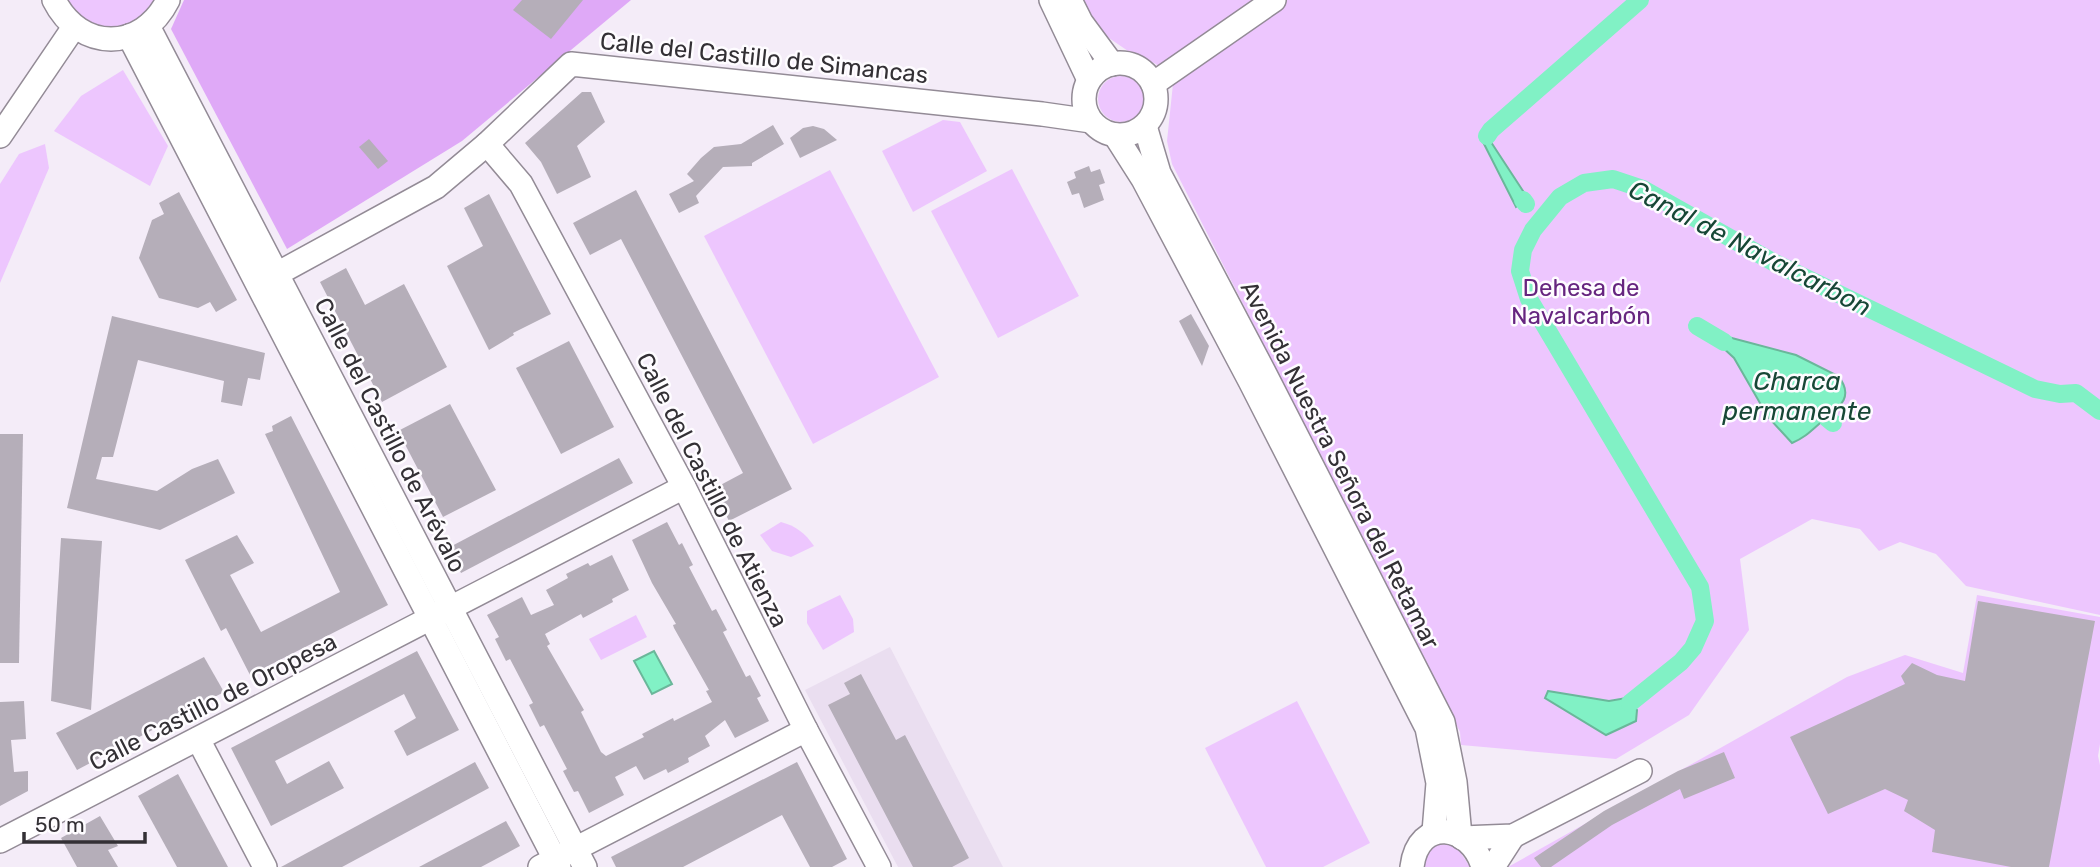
<svg xmlns="http://www.w3.org/2000/svg" width="2100" height="867" font-family="Rubik,sans-serif">
  <style>
    .built { fill: #eadef0 }
    .green { fill: #edc6fe }
    .forest { fill: #dfa9f7 }
    .water { fill: #81f1c5; stroke: #6ab79a; stroke-width: 2 }
    .lines { fill: none; stroke-linecap: round; stroke-linejoin: round }
    .canal { stroke: #81f1c5; stroke-width: 18 }
    .building { fill: #b5aeb9 }
    .minor-casing { stroke: #938b96; stroke-width: 26 }
    .minor { stroke: #fff; stroke-width: 23 }
    .labels { text-anchor: middle; stroke-width: 5; stroke-linejoin: round; paint-order: stroke }
    .street-label { font-size: 24px; fill: #333035; stroke: #fefcff }
    .park-label { font-size: 24px; fill: #66257f; stroke: #fefcff }
    .water-label { font-size: 26px; font-style: italic; fill: #174736; stroke: #fefcff }
  </style>
  <rect width="100%" height="100%" fill="#f4ecf8"/>
  <path class="built" d="M890,647L1003,867H898L805,690Z"/>
  <g class="green">
    <path d="M61,0H159L124,31L89,28Z"/>
    <path d="M1081,0H2100V615L1966,586L1936,554L1900,542L1879,551L1860,529L1812,519L1740,559L1749,630L1689,715L1616,759L1461,745L1460,732L1172,164L1167,141L1173,84L1156,64L1128,51L1109,38L1092,21Z"/>
    <path d="M123,70L168,146L150,186L54,131L81,96Z"/>
    <circle cx="1121" cy="99" r="23"/>
    <path d="M943,120L960,122L987,171L913,212L882,151Z"/>
    <path d="M45,144L49,168L0,283V184L19,154Z"/>
    <path d="M1012,169L1079,296L998,338L931,211Z"/>
    <path d="M830,170L939,377L813,444L704,236Z"/>
    <path d="M781,522C796,526 805,533 814,546L791,557L772,551L760,535Z"/>
    <path d="M840,595L853,619L854,632L823,650L807,623V611Z"/>
    <path d="M1977,595L2100,617V744L2098,756L2100,765V867H1508L1847,677L1905,655L1963,673Z"/>
    <path d="M636,615L647,637L601,660L589,639Z"/>
    <path d="M1297,701L1370,843L1323,867H1266L1205,748Z"/>
    <path d="M1448,844L1459,850L1470,867H1422V858L1434,845Z"/>
  </g>
  <path class="forest" d="M184,0H631L462,141L287,249L171,29Z"/>
  <g class="water">
    <path d="M1487,136L1527,197L1516,207L1482,140Z"/>
    <path d="M1728,337L1796,355L1838,376C1857,399 1835,410 1819,424C1810,432 1804,438 1792,443L1768,417L1734,358L1721,346Z"/>
    <path d="M654,651L672,684L652,694L634,661Z"/>
    <path d="M1548,691L1609,701L1626,698L1637,710L1636,721L1606,735L1545,698Z"/>
  </g>
  <g class="lines">
    <g class="canal">
      <path d="M1487,136L1491,130L1640,0"/>
      <path d="M1523,200L1526,204"/>
      <path d="M1697,326L1724,342"/>
      <path d="M1827,418L1833,423"/>
      <path d="M1630,703L1681,662L1693,648L1705,621L1700,587L1529,299L1520,271L1523,250L1533,230L1560,197L1584,183L1613,179L1643,189L1773,262L2035,389L2060,394L2076,393L2100,411"/>
    </g>
  </g>
  <g class="building">
    <path d="M522,0H583L551,39L513,10Z"/>
    <path d="M582,92H591L605,122L577,146L591,177L557,194L541,162L525,143Z"/>
    <path d="M773,125L784,144L752,163V166L723,167L696,196L699,203L679,213L669,194L694,181L687,174L701,158L714,147L741,144Z"/>
    <path d="M813,126L824,129L837,140L800,158L790,138L803,128Z"/>
    <path d="M369,139L388,161L378,169L359,147Z"/>
    <path d="M1089,166L1091,172L1100,169L1105,183L1099,185L1104,200L1084,208L1079,193L1072,195L1067,182L1076,178L1074,172Z"/>
    <path d="M636,190L792,489L729,521L713,489L743,473L621,239L590,255L573,223Z"/>
    <path d="M179,192L237,300L216,312L210,302L198,308L159,298L139,258L152,220L164,214L159,203Z"/>
    <path d="M489,194L551,314L513,333L514,335L489,350L447,266L483,246L464,208Z"/>
    <path d="M346,268L365,305L404,284L447,367L382,402L320,282Z"/>
    <path d="M1191,314L1209,346L1202,366L1179,321Z"/>
    <path d="M112,316L265,353L260,380L248,378L242,406L221,402L224,381L138,360L113,457H102L96,479L157,491L192,469L218,459L235,493L160,530L67,508Z"/>
    <path d="M569,341L614,427L561,454L516,368Z"/>
    <path d="M450,404L496,490L443,517L398,431Z"/>
    <path d="M291,416L388,605L250,675L226,628L221,631L185,560L237,535L254,563L230,575L261,632L340,592L265,434L273,431L272,426Z"/>
    <path d="M0,434H23L19,663H0Z"/>
    <path d="M619,458L633,483L461,573L448,548Z"/>
    <path d="M667,522L679,545L682,543L693,565L689,567L712,611L716,609L727,630L723,632L746,677L750,675L761,696L757,698L769,721L735,738L725,720L705,736L710,746L688,758L689,762L668,773L666,769L644,780L636,766L615,777L624,795L589,813L578,791L574,792L563,771L567,769L544,725L540,727L529,705L533,703L510,659L506,661L495,639L499,637L487,615L522,597L531,615L554,605L546,590L568,578L566,574L588,563L590,566L612,555L629,590L612,599L613,602L583,618L581,614L545,634L550,644L547,646L584,710L581,712L601,752L606,756L644,737L642,734L673,718L674,721L712,702L706,691L709,690L674,628L673,625L676,624L652,583L632,540Z"/>
    <path d="M61,538L102,541L91,710L51,701Z"/>
    <path d="M1978,601L2095,621L2049,867H2011L1932,852L1935,830L1904,811L1908,800L1885,789L1828,814L1790,737L1905,684L1901,676L1912,663L1937,675L1965,681Z"/>
    <path d="M417,651L459,730L407,756L394,731L416,718L404,694L275,761L287,784L329,761L344,788L271,826L231,748Z"/>
    <path d="M204,657L224,692L77,770L56,733Z"/>
    <path d="M861,674L896,740L905,735L969,858L952,867H913L828,705L850,694L844,683Z"/>
    <path d="M24,701L26,739L11,740L14,772L28,771V791L0,806V702Z"/>
    <path d="M1724,752L1735,778L1684,799L1680,789L1612,825L1551,867H1541L1534,858L1604,811L1678,771Z"/>
    <path d="M475,762L489,788L342,867H281Z"/>
    <path d="M797,762L847,859L832,867H810L782,815L683,867H616L611,857Z"/>
    <path d="M178,774L228,867H177L138,796Z"/>
    <path d="M100,816L118,846L108,850L118,867H77L61,838Z"/>
    <path d="M506,821L520,846L481,867H419Z"/>
  </g>
  <g class="lines">
    <g class="minor-casing">
      <g id="minor">
        <path d="M54,0C80,52 142,52 168,0"/>
        <path d="M1051,0L1089,80"/>
        <path d="M1070,0L1081,22L1112,64"/>
        <path d="M148,26L585,867"/>
        <path d="M129,36L559,867"/>
        <circle cx="1120" cy="99" r="36"/>
        <path d="M1153,84L1274,0"/>
        <path d="M1145,126L1159,173L1263,370L1443,722L1455,782L1460,836"/>
        <path d="M1115,135L1143,179L1250,381L1427,728L1438,783L1434,832"/>
        <path d="M0,136L74,27"/>
        <path d="M487,144L521,184L684,487L806,730L879,867"/>
        <path d="M264,281L436,187L487,144L571,64L1042,114L1091,121"/>
        <path d="M198,739L265,867"/>
        <path d="M1462,838L1513,836L1640,771"/>
        <path d="M0,841L684,487"/>
        <path d="M540,867L806,730"/>
        <path d="M1412,867C1418,816 1471,824 1483,867"/>
        <path d="M1493,867L1513,836"/>
      </g>
    </g>
    <use href="#minor" class="minor"/>
  </g>
  <g class="labels">
    <g class="street-label">
      <text transform="translate(764 58) rotate(6)" y="8">Calle del Castillo de Simancas</text>
      <text transform="translate(390 435) rotate(63)" y="8">Calle del Castillo de Arévalo</text>
      <text transform="translate(1340 465) rotate(63)" y="8">Avenida Nuestra Señora del Retamar</text>
      <text transform="translate(712 490) rotate(63)" y="8">Calle del Castillo de Atienza</text>
      <text transform="translate(213 702) rotate(-27)" y="8">Calle Castillo de Oropesa</text>
    </g>
    <g class="park-label">
      <text x="1581" y="296">Dehesa de<tspan x="1581" dy="28">Navalcarbón</tspan></text>
    </g>
    <g class="water-label">
      <text transform="translate(1750 248) rotate(27)" y="9">Canal de Navalcarbon</text>
      <text x="1797" y="390">Charca<tspan x="1797" dy="30">permanente</tspan></text>
    </g>
  </g>
  <path d="M24 832v10h121v-10" fill="none" stroke="#333035" stroke-width="3.5"/>
  <text x="35" y="832" font-size="21" fill="#333035" stroke="#fefcff" stroke-width="5" paint-order="stroke">50 m</text>
</svg>
